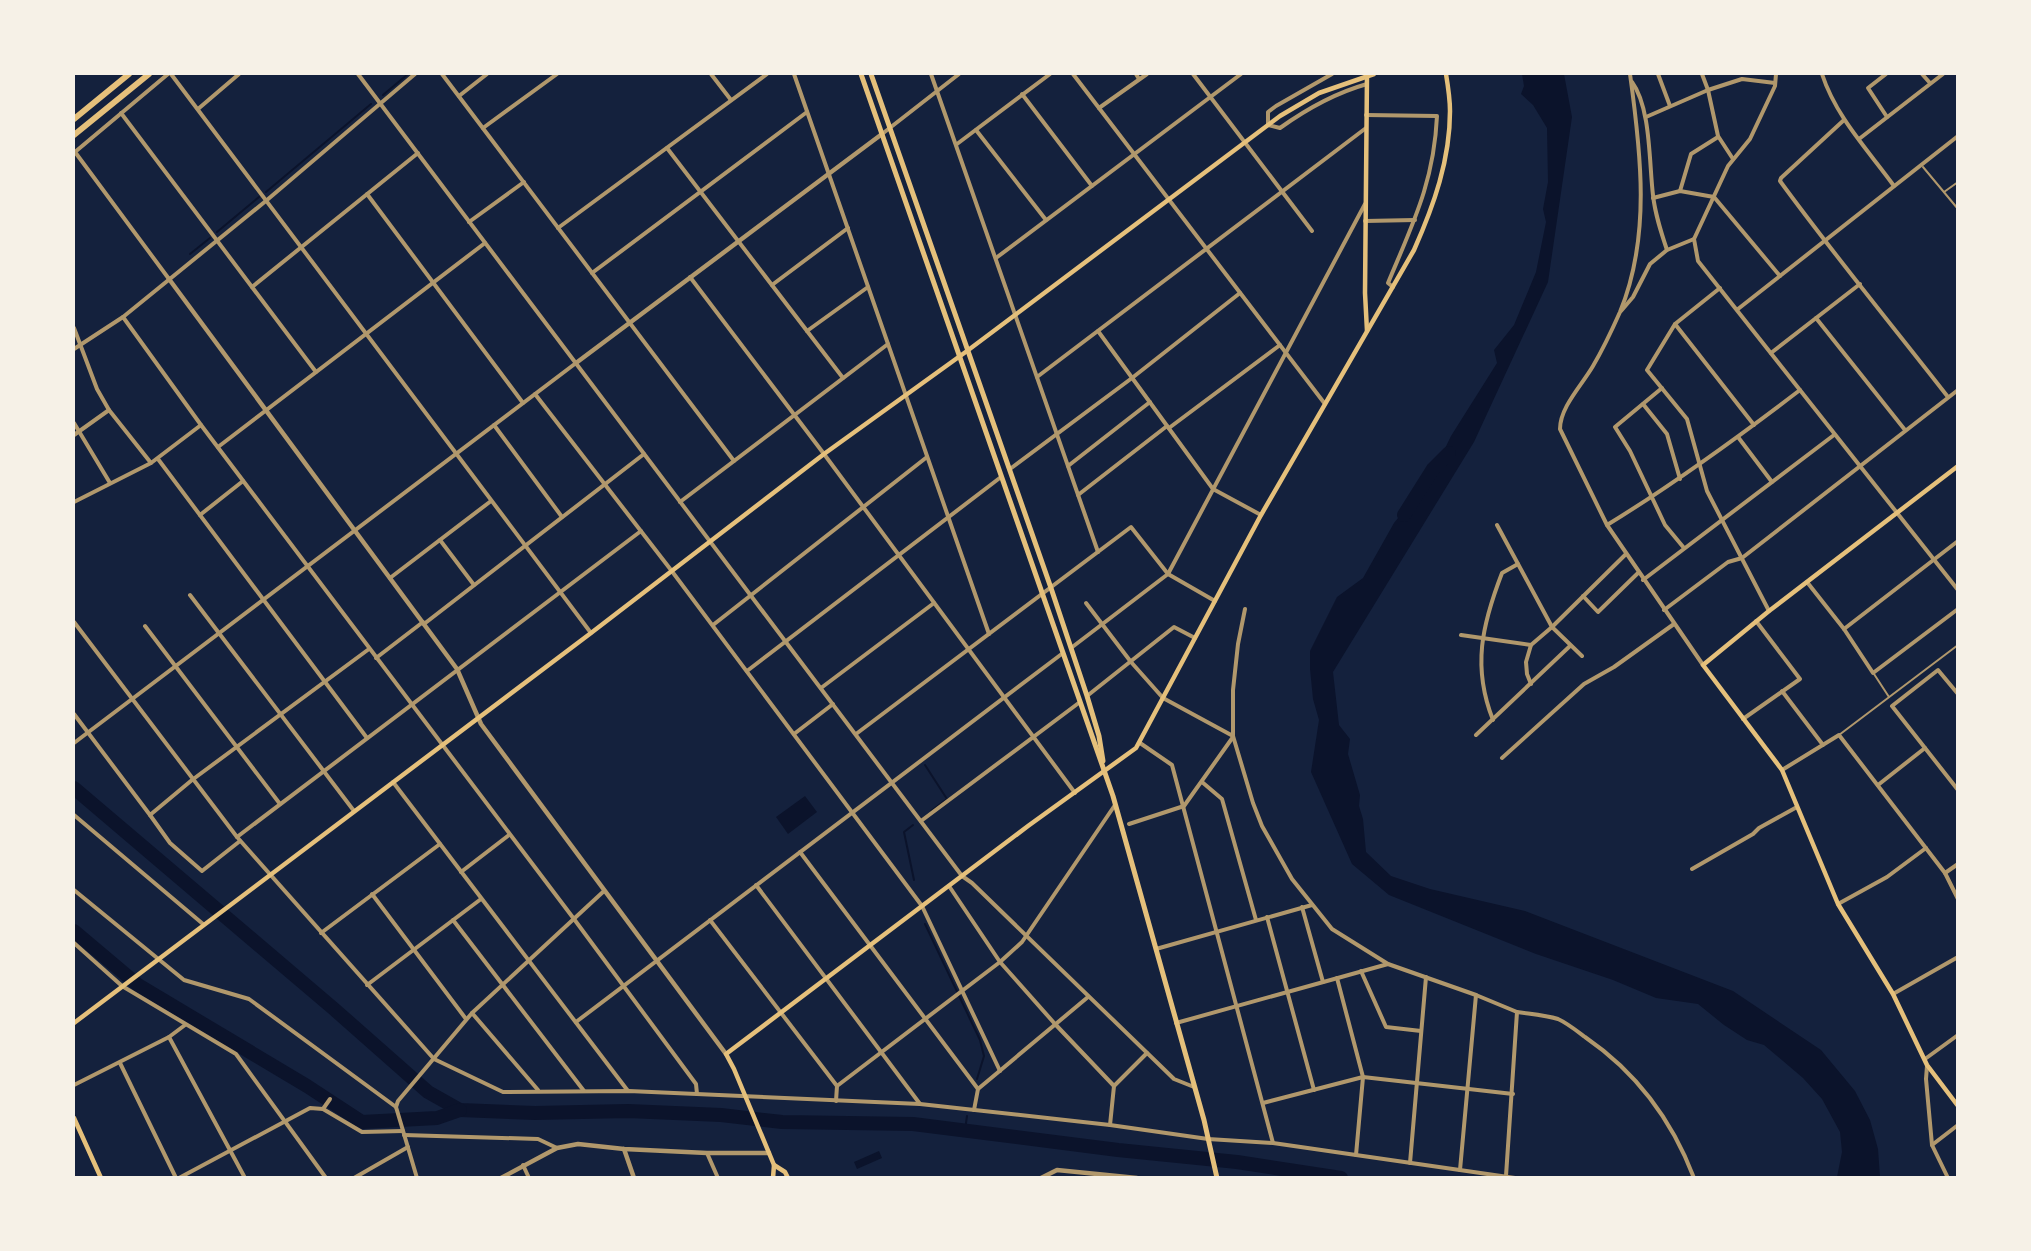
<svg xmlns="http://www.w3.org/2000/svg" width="2031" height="1251" font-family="'Public Sans',sans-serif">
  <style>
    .water { fill: #0b132b }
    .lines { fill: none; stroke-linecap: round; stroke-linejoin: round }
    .stream { stroke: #0b132b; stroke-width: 2 }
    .river { stroke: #0b132b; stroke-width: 14 }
    .pedestrian { stroke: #b1986c; stroke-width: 2 }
    .minor { stroke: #b1986c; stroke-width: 4 }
    .tertiary { stroke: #b1986c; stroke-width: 4.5 }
    .secondary { stroke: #e5c07b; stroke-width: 4.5 }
    .primary { stroke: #e5c07b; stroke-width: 5 }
    .trunk { stroke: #e5c07b; stroke-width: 6 }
  </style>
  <rect width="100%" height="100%" fill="#14213d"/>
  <g class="water">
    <path d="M1522,74H1564L1572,117L1548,282L1474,442L1333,672L1339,725L1350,739L1348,754L1360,795L1359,806L1363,819L1366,852L1391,876L1430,889L1525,911L1733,991L1821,1050L1855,1091L1870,1120L1878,1149L1880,1177H1837L1842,1152L1840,1132L1822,1099L1803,1078L1764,1045L1747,1040L1724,1025L1698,1004L1656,998L1613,980L1536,954L1389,895L1352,864L1311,772L1319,720L1313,699L1310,669V651L1337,597L1363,578L1394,523L1431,477L1451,436L1497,363L1494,350L1514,325L1536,272L1546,222L1543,209L1548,182L1547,128L1533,105L1521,94L1524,86Z"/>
    <path d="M805,796L817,812L788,834L776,817Z"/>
    <path d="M879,1151L882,1158L857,1169L854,1162Z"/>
  </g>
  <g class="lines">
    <g class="stream">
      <path d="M383,95L408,74"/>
      <path d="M266,192L371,104"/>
      <path d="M217,232L259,197"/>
      <path d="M190,254L210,238"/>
      <path d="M925,765L947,799L931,811"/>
      <path d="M913,825L904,832L914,880"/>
      <path d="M925,924L980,1040L984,1056L977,1079"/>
      <path d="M965,1130L967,1116"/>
    </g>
    <g class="river">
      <path d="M1404,515L1433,469L1449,453"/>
      <path d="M74,788L334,1009L428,1092L460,1110L535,1113L628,1111L721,1115L782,1122L913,1124L1118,1150L1237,1162L1341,1178"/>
      <path d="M74,931L138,985L307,1086L362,1122L437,1118L460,1110"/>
    </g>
    <g class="pedestrian">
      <path d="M1923,167L1958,209"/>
      <path d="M1944,192L1958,182"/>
      <path d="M1874,674L1889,697"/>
      <path d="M1839,735L1958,645"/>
    </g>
    <g class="minor">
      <path d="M168,74L75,152L169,279"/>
      <path d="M171,74L591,633"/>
      <path d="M358,74L962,876L972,883L1174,1079L1194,1087"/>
      <path d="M442,74L734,461"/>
      <path d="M711,74L731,100"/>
      <path d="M794,74L989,634"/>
      <path d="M931,74L1098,552"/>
      <path d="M1073,74L1325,404"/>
      <path d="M1136,74L1139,79"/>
      <path d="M1193,74L1312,231"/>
      <path d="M1332,74L1276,106L1268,112V125L1280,128C1308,108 1335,93 1367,84"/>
      <path d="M1630,74C1641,153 1651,237 1620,312C1612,330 1603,349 1593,366C1582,385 1560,407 1560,429L1607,525L1703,665"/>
      <path d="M1658,74L1670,106"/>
      <path d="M1702,74L1708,90L1718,136L1733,159"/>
      <path d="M1776,74L1775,86L1750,139L1728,166L1694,239L1698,261L1958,590"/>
      <path d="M1822,74C1836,117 1868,150 1894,186"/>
      <path d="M1886,74L1868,88L1887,117"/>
      <path d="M1922,74L1930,83"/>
      <path d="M1632,82C1651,108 1649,163 1653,195C1655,214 1661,232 1667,250"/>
      <path d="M1022,94L1092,186"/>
      <path d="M459,96L487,74"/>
      <path d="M1099,108L1147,74"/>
      <path d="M198,109L239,74"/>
      <path d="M121,113L316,372"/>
      <path d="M1366,115L1437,116C1434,182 1413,223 1388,283L1393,287"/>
      <path d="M1646,117L1708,90L1742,79L1775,83"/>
      <path d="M1844,120L1781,178L1780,181C1834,255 1892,325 1948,397"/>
      <path d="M483,128L557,74"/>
      <path d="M976,130L1046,220"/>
      <path d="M882,134L959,74"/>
      <path d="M1859,139L1943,74"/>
      <path d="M957,144L1050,74"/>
      <path d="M667,148L843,378"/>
      <path d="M1680,191L1691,154L1718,137"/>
      <path d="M367,194L523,403"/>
      <path d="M1653,198L1680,191L1714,197L1780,276"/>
      <path d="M1365,221L1415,220"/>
      <path d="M469,222L524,182"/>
      <path d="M558,228L767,74"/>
      <path d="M996,258L1241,74"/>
      <path d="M592,273L807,112"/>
      <path d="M690,277L824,454L1075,793"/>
      <path d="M772,285L848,228"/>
      <path d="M252,287L418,153"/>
      <path d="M1720,288L1675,324L1647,370L1687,419L1707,491L1769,611"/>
      <path d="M1738,309L1958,136"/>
      <path d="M1621,311L1633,297L1650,264L1667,250L1694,239"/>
      <path d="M123,317L201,425L574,919L696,1084L697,1094"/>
      <path d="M1816,318L1905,430"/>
      <path d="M1675,324L1754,425"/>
      <path d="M74,328L97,389L109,410L151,463"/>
      <path d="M807,331L868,287"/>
      <path d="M1098,331L1213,489L1261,515"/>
      <path d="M74,349L123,317L267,200L415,74"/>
      <path d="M1771,353L1860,284"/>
      <path d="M1037,377L1366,128"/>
      <path d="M1662,388L1615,427L1630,451L1665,525L1684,548"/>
      <path d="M535,394L671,570L922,906L1000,1071"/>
      <path d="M1643,404L1667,434L1680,479"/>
      <path d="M74,423L110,483"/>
      <path d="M494,425L562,517"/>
      <path d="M1169,428L1280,345"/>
      <path d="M74,435L109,410"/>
      <path d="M1738,437L1772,482"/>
      <path d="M218,447L485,243"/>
      <path d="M158,459L367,738"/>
      <path d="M1068,466L1150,402"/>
      <path d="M1010,469L1132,378L1240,293"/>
      <path d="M1078,495L1167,426"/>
      <path d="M74,502L151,463L201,425"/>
      <path d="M680,502L888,344"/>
      <path d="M200,515L243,481"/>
      <path d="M1497,525L1552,627L1582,656"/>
      <path d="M1607,525C1674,484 1737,438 1800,390"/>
      <path d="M440,540L474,585"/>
      <path d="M390,578L491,501"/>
      <path d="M1643,580L1834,435"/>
      <path d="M1807,582L1844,629L1873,673L1958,609"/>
      <path d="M190,595L354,811"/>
      <path d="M1583,596L1598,612L1638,573"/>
      <path d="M1086,603L1131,662L1163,698L1233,736"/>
      <path d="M1245,609L1238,644L1233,690V736L1253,803L1262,826L1292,879L1332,929L1388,964L1476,995L1517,1012L1506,1176"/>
      <path d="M1664,610L1728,562L1742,558L1958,390"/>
      <path d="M74,622L237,837L434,1059L503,1092L629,1091L920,1104L1110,1125L1208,1139L1273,1143L1515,1178"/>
      <path d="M424,624L644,454"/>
      <path d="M713,625L927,457"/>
      <path d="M145,626L280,804"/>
      <path d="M1844,629L1958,541"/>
      <path d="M1461,635L1531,645"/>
      <path d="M1071,648L1168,574L1365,204"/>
      <path d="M376,658L423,622"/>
      <path d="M747,671L1001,477"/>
      <path d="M1531,684L1527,674L1526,662L1531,645L1552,627L1626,554"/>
      <path d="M821,688L934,603"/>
      <path d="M1782,691L1823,745"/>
      <path d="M1958,694L1938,670L1892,706L1958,790"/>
      <path d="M1087,696L1174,627L1195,638"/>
      <path d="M74,714L150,815L192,780L369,649"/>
      <path d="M1743,719L1800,679L1756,621"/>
      <path d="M1493,720C1472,667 1482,625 1502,573L1518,564"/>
      <path d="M794,734L833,704"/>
      <path d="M856,734L1131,527L1168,574L1215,601"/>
      <path d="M1476,735L1570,646"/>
      <path d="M74,743L576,363"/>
      <path d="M1140,743L1172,765L1273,1143"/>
      <path d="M1502,758L1584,684L1614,667L1674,624"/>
      <path d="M1782,770L1839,735L1945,873L1958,899"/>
      <path d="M393,782L628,1091"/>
      <path d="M1202,782L1222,799L1256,920"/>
      <path d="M1878,785L1925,748"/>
      <path d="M74,815L203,924"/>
      <path d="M150,815L170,843L202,871L240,841"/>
      <path d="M921,821L1080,702"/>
      <path d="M1129,824L1184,806L1233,737"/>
      <path d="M237,837L641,531"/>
      <path d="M800,852L978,1089"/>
      <path d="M1692,869L1753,834L1759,828L1797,807"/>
      <path d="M461,872L509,835"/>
      <path d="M1945,873L1958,864"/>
      <path d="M756,885L920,1104"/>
      <path d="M949,886L1000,962L1055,1024L1114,1086"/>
      <path d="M74,890L184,980L249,999L396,1107L417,1178"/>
      <path d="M372,894L466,1019"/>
      <path d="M1838,904L1887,877L1926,848"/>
      <path d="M1302,907L1323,982"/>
      <path d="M1267,917L1314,1090"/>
      <path d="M453,920L584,1091"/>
      <path d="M710,920L837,1086"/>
      <path d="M321,933L440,844"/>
      <path d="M74,943L122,986L236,1054L326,1178"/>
      <path d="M1156,949L1312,905"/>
      <path d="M1361,971L1386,1027L1421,1031"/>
      <path d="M1337,978L1363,1077L1356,1155"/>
      <path d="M367,985L481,899"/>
      <path d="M1893,994L1958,957"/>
      <path d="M1517,1012C1530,1014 1545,1015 1558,1019C1567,1023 1577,1031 1585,1037C1636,1072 1672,1120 1694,1178"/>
      <path d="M472,1013L538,1090"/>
      <path d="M576,1022L1063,653"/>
      <path d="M1176,1023L1388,964"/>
      <path d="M169,1037L245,1178"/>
      <path d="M1925,1059L1958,1035"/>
      <path d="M120,1063L176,1178"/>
      <path d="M1927,1066L1926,1079L1932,1145L1948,1178"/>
      <path d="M74,1085L169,1037L185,1025"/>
      <path d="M836,1101L837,1086L1000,962L1022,942L1115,805"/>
      <path d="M1263,1103L1363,1077L1513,1094"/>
      <path d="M396,1107L398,1101L472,1013L604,891"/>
      <path d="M323,1109L330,1099"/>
      <path d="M974,1110L978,1089L1088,997"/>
      <path d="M1110,1125L1114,1086L1147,1053"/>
      <path d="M404,1135L538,1139L557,1148"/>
      <path d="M1932,1145L1958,1125"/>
      <path d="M707,1153L718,1178"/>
      <path d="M1410,1163L1426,977"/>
      <path d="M523,1165L529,1178"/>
      <path d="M1460,1170L1476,995"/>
      <path d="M179,1178L310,1108L323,1109L362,1132L403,1131"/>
      <path d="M354,1178L408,1147"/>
    </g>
    <g class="tertiary">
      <path d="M169,279L457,669L481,724L726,1054"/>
      <path d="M576,363L882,134"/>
      <path d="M624,1149L634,1178"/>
      <path d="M501,1178L557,1148L578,1144L624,1149L707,1153H769"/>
      <path d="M1041,1178L1057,1170L1137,1178"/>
    </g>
    <g class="secondary">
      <path d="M1367,74L1365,293L1367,331"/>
      <path d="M1958,466L1769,611L1703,665L1782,770L1838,904L1893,994L1927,1065L1958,1106"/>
      <path d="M74,1023L591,633L824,454L967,351L1280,116L1319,93L1374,74"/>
      <path d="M74,1118L101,1178"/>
      <path d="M774,1165L785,1172L788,1178"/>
      <path d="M773,1178L774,1165L734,1069L726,1054L1028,826L1136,748L1261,515L1414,250C1434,205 1450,160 1450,111C1450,98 1448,86 1446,74"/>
    </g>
    <g class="primary">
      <path d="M861,74L1113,796L1204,1120L1217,1178"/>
      <path d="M871,74L1051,588L1087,696L1099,736L1103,761"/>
    </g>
    <g class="trunk">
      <path d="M74,119L129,74"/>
      <path d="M74,135L149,74"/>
    </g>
  </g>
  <rect width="2031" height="1251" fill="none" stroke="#f6f1e7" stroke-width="150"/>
</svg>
